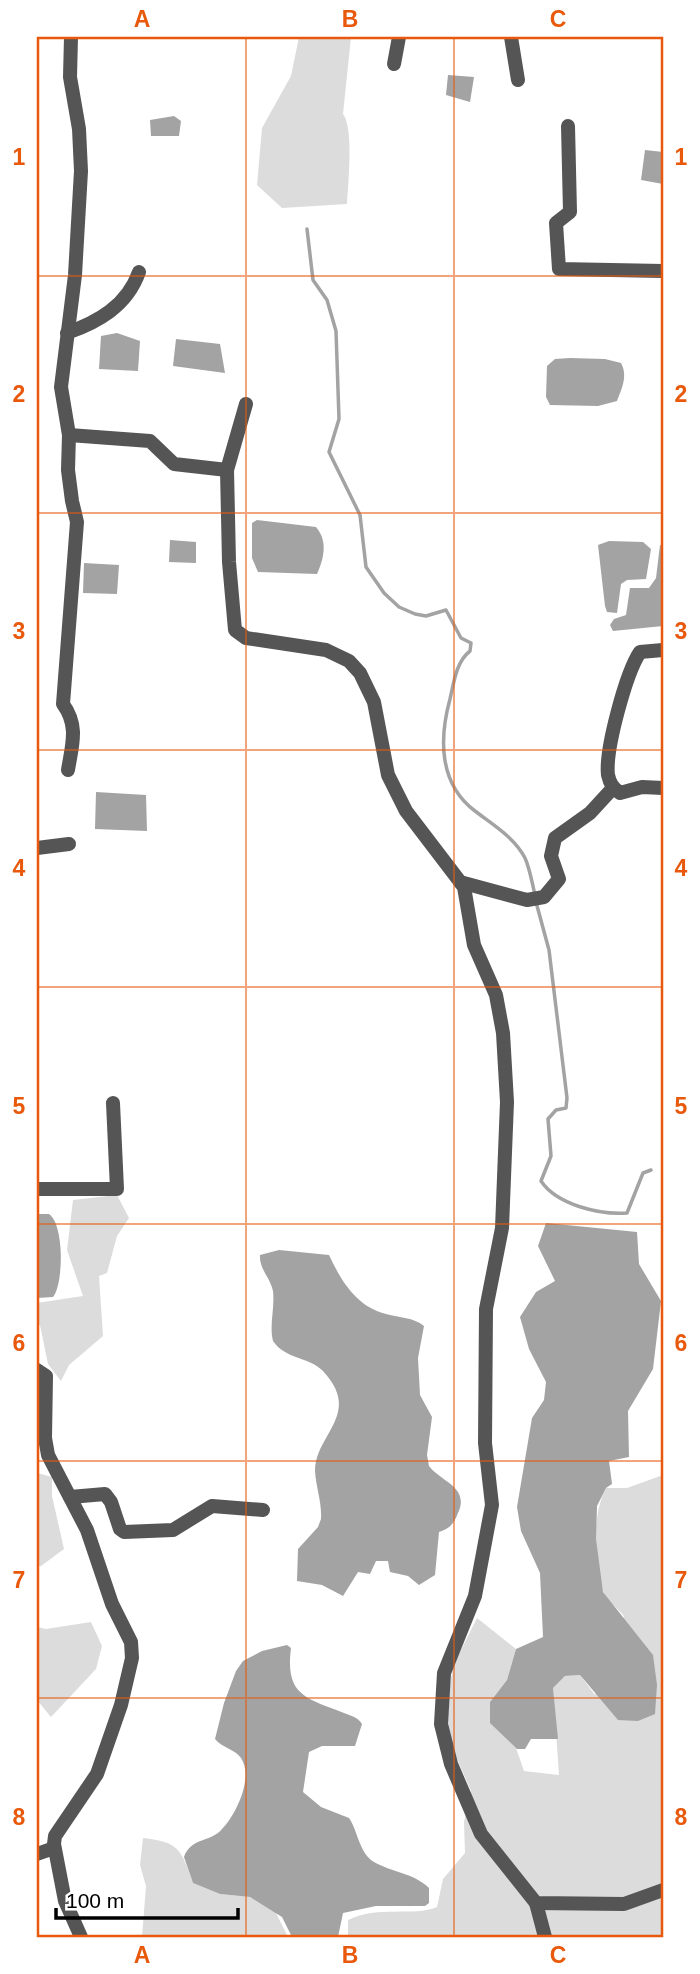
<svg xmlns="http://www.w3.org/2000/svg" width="700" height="1974" font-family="Helvetica,sans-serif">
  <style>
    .green { fill: #dcdcdc }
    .water { fill: #a3a3a3 }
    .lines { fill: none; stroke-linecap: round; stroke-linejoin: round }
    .stream { stroke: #a3a3a3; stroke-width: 3.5 }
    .street { stroke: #555; stroke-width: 14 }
    .grid { fill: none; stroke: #e8590c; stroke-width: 2; stroke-opacity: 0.55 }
    .neatline { fill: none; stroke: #e8590c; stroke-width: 2.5 }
    .grid-label { font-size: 23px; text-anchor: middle; font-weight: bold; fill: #e8590c }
  </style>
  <rect width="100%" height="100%" fill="#fff"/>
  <g class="green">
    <path d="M299,37H351L343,114C354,128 348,185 347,204L282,208L257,185L262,128L291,76Z"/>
    <path d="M117,1195L129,1218L117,1236L107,1273L99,1276L103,1336L69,1365L61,1381L48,1364L40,1325L37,1324V1303L83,1296L67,1250L73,1200Z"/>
    <path d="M37,1473L52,1477V1496L64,1549L41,1566H37Z"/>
    <path d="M663,1475V1937H348V1920C379,1905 413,1917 437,1907L443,1879L465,1853L464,1822L471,1791L454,1752L446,1711L453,1666L477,1618L516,1649L507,1680L490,1702V1722L516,1748L524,1771L559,1775L553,1688L565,1676L580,1675L595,1695L624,1616C618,1609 606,1599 603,1591C593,1562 592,1514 606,1488H627Z"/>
    <path d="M91,1622L102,1646L96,1669L51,1717L37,1700V1627L46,1629Z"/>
    <path d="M143,1838C179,1842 181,1849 193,1883L220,1894L250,1897L275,1911L288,1937H142L146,1886L140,1865Z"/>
  </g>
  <g class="water">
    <path d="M448,75L474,77L470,102L446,95Z"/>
    <path d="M174,116L181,121L179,136H151L150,120Z"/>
    <path d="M645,150L663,152V184L641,180Z"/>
    <path d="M117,333L140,341L138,371L99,369L101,336Z"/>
    <path d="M176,339L220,344L225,373L173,366Z"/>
    <path d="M570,358L605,359L621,363C628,376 622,388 617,401L598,406L550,405L546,397L547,366L555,359Z"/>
    <path d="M257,520L316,527C328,541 324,558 317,574L258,572L252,558V523Z"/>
    <path d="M170,540L196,542V563L169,562Z"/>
    <path d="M609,541L643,542L651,549L646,579L627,580L621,584L617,613L607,612L605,606L598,545Z"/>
    <path d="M660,545L663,546V626L613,631L610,625L614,619L626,615L630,588H649L656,578Z"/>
    <path d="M84,563L119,565L117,594L83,593Z"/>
    <path d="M96,792L146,795L147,831L95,829Z"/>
    <path d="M37,1214H49C64,1224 64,1283 53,1297L37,1298Z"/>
    <path d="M546,1223L637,1232L639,1264L661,1301L653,1369L628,1411L629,1457L609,1461L612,1484L606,1488L597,1506L596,1539L603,1592L653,1655L657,1685L655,1714L638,1721L618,1720L580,1675L565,1676L553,1688L558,1739H531L525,1749H517L490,1723V1702L507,1680L516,1649L543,1637L540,1573L521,1531L517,1507L532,1418L544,1400L546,1382L529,1349L520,1317L536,1292L555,1281L538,1246Z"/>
    <path d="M279,1250L329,1255C341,1281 357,1307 386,1314C400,1318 413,1317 424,1326L418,1358L420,1395L432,1417L427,1455L429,1466C441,1482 470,1487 458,1513C454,1524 449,1529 439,1532L435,1575L419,1585L408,1576L390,1572L388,1561H376L370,1574L358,1572L343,1596L322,1585L297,1581L298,1549L318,1527L321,1519C322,1502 316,1488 315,1471C315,1434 363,1414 323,1371C308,1356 286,1360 273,1341C269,1325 275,1308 273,1291C270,1277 259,1269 260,1255Z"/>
    <path d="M287,1645L291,1648C285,1695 305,1698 344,1713C351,1716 358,1717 362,1724L355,1746H322L309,1752L303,1792L321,1807L349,1818C358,1831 359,1853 374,1862C391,1872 414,1873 429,1888V1903L425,1906H376L343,1913L338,1937H292L282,1917L250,1897L220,1894L193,1883L184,1857C191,1837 210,1843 222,1829C236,1815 254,1777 241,1758C235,1749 222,1748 215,1739L224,1703L236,1671L243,1661L262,1651Z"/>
  </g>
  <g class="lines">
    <g class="stream">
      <path d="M307,229L313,280L327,300L336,331L339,419L329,452L360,515L366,567L384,593L399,607L415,614L426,616L446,610L461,638L471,643L470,651C456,662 454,682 450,699C439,739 439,784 475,811C493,825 514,837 525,858C530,869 532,883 535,895"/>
      <path d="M536,902L549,950L567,1098L566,1108L556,1110L548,1119L551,1156L541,1181C557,1205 600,1215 627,1213L643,1173L651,1170"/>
    </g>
    <g class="street">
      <path d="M511,37L518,80"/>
      <path d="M394,64L399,37"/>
      <path d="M568,126L570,212L556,223L559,269L663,271"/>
      <path d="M67,333C98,322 127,306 139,272"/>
      <path d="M246,404L227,470L229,562L235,630L246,638L326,650L349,661L360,673L374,702L388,775L406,811L464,887L474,945L496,995L503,1033L507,1102L502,1228L486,1309L485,1443L492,1505L475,1596L444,1673L441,1724L451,1764L481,1834L536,1903L624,1904L663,1890"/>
      <path d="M69,435L150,441L174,464L227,470"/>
      <path d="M663,650L640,652C626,673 605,750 608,775C610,784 613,788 620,793L642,787L663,788"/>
      <path d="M68,770C72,745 79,726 63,704L77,522L72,501L68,470L69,435L61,387L75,275L81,171L79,129L70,77L71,37"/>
      <path d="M37,848L69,844"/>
      <path d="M460,882L527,900L544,897L559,879L551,856L555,838L590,813L613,788"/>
      <path d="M37,1189H117L113,1103"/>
      <path d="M37,1370L46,1376L45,1438L48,1455L87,1530L112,1604L131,1642L132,1658L121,1705L97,1774L55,1836L54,1844L65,1901L81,1937"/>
      <path d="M70,1497L105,1494L111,1502L120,1529L124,1532L173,1530L212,1506L263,1510"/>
      <path d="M37,1854L54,1848"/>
      <path d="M536,1903L545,1937"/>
    </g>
  </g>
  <path class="grid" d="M246,37V1937M454,37V1937M37,276H663M37,513H663M37,750H663M37,987H663M37,1224H663M37,1461H663M37,1698H663"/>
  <rect width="700" height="1974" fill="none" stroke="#ffffff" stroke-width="77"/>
  <path d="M56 1908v10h182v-10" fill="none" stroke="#000000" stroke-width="3.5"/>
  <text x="66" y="1908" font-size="21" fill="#000000" stroke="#ffffff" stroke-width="5" paint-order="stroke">100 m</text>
  <rect x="38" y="38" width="624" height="1898" class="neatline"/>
  <g class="grid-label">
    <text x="142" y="27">A</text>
    <text x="350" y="27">B</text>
    <text x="558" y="27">C</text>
    <text x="19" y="165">1</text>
    <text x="681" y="165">1</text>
    <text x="19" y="402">2</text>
    <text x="681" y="402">2</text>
    <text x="19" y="639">3</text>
    <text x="681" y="639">3</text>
    <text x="19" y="876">4</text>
    <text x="681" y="876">4</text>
    <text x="19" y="1114">5</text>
    <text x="681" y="1114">5</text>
    <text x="19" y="1351">6</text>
    <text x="681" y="1351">6</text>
    <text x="19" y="1588">7</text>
    <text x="681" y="1588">7</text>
    <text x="19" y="1825">8</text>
    <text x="681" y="1825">8</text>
    <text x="142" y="1963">A</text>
    <text x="350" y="1963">B</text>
    <text x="558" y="1963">C</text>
  </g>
</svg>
